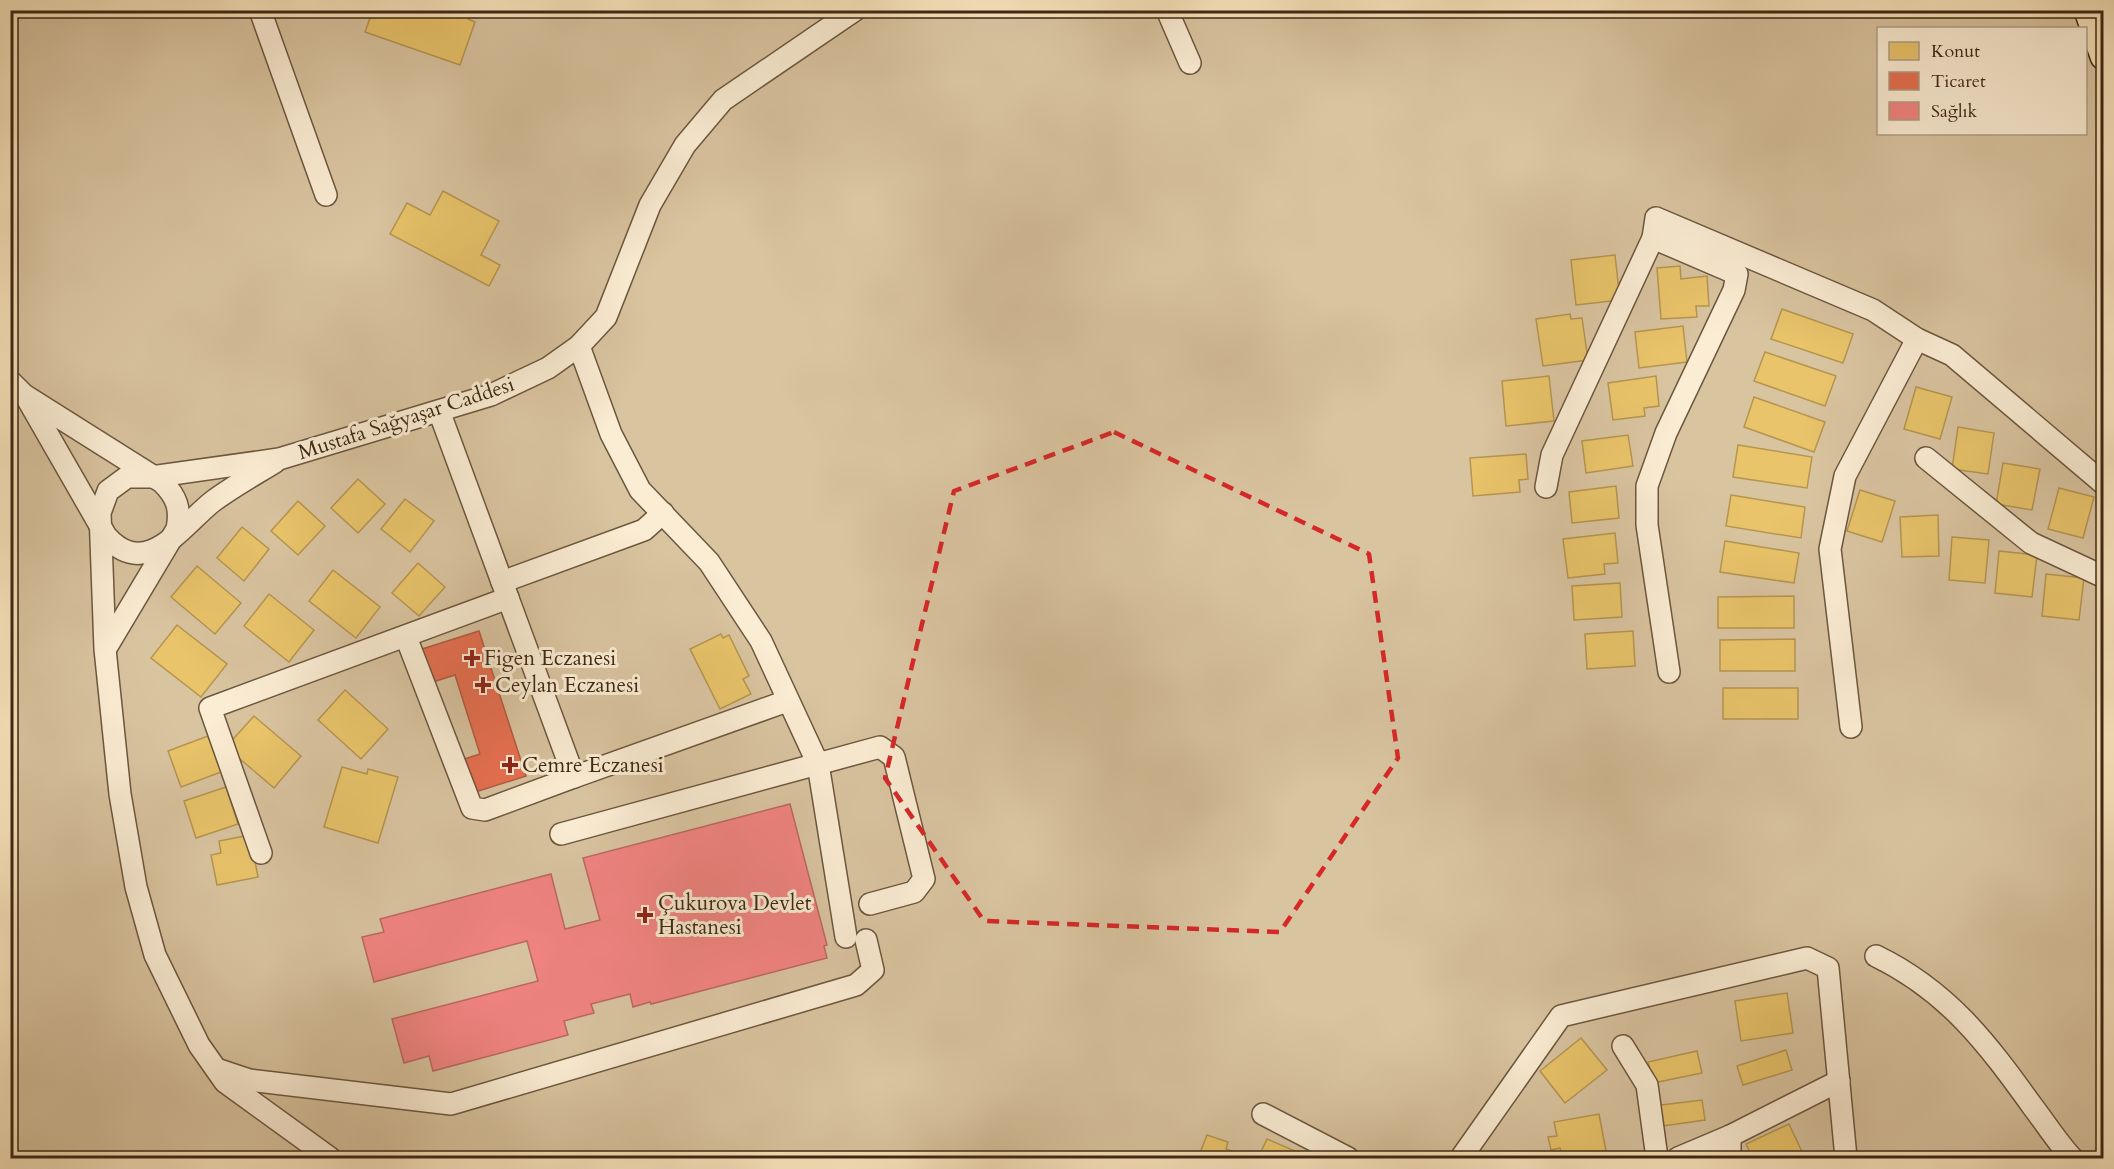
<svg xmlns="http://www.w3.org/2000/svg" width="2114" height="1169" font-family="Cardo,serif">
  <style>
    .green { fill: #d9c4a0; stroke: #8b765a; stroke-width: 1.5; fill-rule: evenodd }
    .homes { fill: #e9c46a; stroke: #b59550; stroke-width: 1.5 }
    .shops { fill: #e76f51; stroke: #b45a3f; stroke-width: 1.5 }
    .health { fill: #f28482; stroke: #bc6861; stroke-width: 1.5 }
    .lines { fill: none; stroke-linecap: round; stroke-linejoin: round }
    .minor-casing { stroke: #6c573e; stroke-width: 24 }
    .major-casing { stroke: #3d2814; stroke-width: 30 }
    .minor { stroke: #fbedd4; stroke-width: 21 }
    .major { stroke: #f9e4bd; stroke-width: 27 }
    .marked { fill: none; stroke: #d62828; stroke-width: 4.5; stroke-dasharray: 12 8; stroke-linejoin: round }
    .poi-dot { fill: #8f2418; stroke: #fbedd4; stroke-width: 2 }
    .labels { text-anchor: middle; stroke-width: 6; stroke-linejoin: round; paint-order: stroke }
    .street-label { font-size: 21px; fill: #3d2814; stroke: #fbedd4 }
    .poi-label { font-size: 21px; fill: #3d2814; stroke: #fbedd4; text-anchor: start }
  </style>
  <rect width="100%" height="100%" fill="#f9e4bd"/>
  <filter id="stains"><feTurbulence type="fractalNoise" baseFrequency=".00333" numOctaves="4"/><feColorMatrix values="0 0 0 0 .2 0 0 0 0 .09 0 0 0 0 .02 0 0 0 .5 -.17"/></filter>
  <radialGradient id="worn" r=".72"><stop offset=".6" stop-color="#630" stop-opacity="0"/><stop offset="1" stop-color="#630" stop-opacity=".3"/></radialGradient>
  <path class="green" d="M10,11H2103V1158H11ZM1878,28H2086V134H1878Z"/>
  <g class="homes">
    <path d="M373,10H471L468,19L475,22L460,65L365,32Z"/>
    <path d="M443,191L499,221L481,255L500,265L489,286L390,234L407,203L430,215Z"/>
    <path d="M1615,255L1620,300L1576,305L1571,260Z"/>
    <path d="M1680,266L1681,279L1707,276L1709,306H1696L1697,317L1661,319L1657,268Z"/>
    <path d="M1782,309L1853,334L1843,363L1771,339Z"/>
    <path d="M1570,314L1571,319L1582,318L1588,360L1543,366L1536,319Z"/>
    <path d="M1683,326L1687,362L1639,368L1635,332Z"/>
    <path d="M1765,352L1836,376L1825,406L1754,381Z"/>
    <path d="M1549,376L1554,421L1506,426L1502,381Z"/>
    <path d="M1656,376L1659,406L1644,408L1645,416L1613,420L1608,383Z"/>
    <path d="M1916,387L1952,397L1940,439L1904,429Z"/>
    <path d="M1754,397L1825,422L1814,452L1744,427Z"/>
    <path d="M1958,427L1994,433L1988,474L1952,469Z"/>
    <path d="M1628,435L1633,466L1586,473L1582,441Z"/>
    <path d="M1738,445L1812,457L1807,488L1733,477Z"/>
    <path d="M1526,454L1528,479L1519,480L1520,492L1473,496L1470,458Z"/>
    <path d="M2003,463L2040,469L2032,510L1996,504Z"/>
    <path d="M358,479L385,504L358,533L331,508Z"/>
    <path d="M1616,486L1619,518L1572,523L1569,492Z"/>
    <path d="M2059,488L2094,497L2083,538L2048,529Z"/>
    <path d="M1860,490L1895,501L1882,542L1847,531Z"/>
    <path d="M1731,495L1805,507L1801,538L1726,526Z"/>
    <path d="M405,499L434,521L410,552L381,529Z"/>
    <path d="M298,501L325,526L298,555L271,531Z"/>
    <path d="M1938,515L1939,556L1902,557L1900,517Z"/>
    <path d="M242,527L269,549L244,581L217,558Z"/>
    <path d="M1615,533L1618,563L1604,564L1605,574L1568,578L1563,539Z"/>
    <path d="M1952,537L1989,540L1985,583L1949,580Z"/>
    <path d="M1725,541L1799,553L1794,583L1720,572Z"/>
    <path d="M1999,551L2037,555L2032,597L1995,593Z"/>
    <path d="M418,563L445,587L419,616L392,593Z"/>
    <path d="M197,566L241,603L215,634L171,597Z"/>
    <path d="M333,570L380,607L356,638L309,601Z"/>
    <path d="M2046,574L2084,578L2079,620L2042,616Z"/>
    <path d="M1620,583L1622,617L1574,620L1572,586Z"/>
    <path d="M269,594L314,630L289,662L244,626Z"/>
    <path d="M1794,596V628H1718V597Z"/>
    <path d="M177,625L227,664L201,697L151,658Z"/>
    <path d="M1633,631L1635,666L1587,669L1585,634Z"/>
    <path d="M721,634L723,638L729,635L749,676L743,679L751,694L720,709L690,649Z"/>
    <path d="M1795,639V671H1720V640Z"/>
    <rect x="1723" y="688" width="75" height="31"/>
    <path d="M345,690L388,729L361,759L318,720Z"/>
    <path d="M254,716L301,756L274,788L226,747Z"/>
    <path d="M208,736L221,772L181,787L168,751Z"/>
    <path d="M342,767L367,774L368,769L398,777L378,843L324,827Z"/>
    <path d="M226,787L238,824L196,838L184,801Z"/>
    <path d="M250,835L258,877L217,885L211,855L221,853L219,841Z"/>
    <path d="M1787,993L1793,1033L1741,1041L1735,1001Z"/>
    <path d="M1581,1038L1607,1070L1565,1103L1540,1071Z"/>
    <path d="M1786,1050L1792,1070L1743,1085L1737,1066Z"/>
    <path d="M1697,1051L1702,1073L1653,1083L1648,1062Z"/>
    <path d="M1702,1100L1705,1120L1656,1127L1653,1106Z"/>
    <path d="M1599,1114L1606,1151L1562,1158L1560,1148L1551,1150L1548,1137L1557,1136L1554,1122Z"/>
    <path d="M1789,1124L1804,1156L1753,1158L1746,1144Z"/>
    <path d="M1207,1135L1228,1142L1226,1149L1240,1154L1239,1158H1198Z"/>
    <path d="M1267,1139L1295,1151L1291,1158H1258Z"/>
  </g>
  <path class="shops" d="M479,631L526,776L469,794L458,761L480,754L455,675L433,682L422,649Z"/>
  <path class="health" d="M790,804L827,945L824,946L827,958L651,1004L650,1002L633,1007L630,994L591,1004L594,1013L564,1021L568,1035L433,1071L429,1056L404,1063L392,1019L538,981L527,941L374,982L362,937L384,932L380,919L551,874L565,929L600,920L583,858Z"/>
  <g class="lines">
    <g class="minor-casing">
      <g id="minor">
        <path d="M260,10L326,195"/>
        <path d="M1167,10L1190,63"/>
        <path d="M1653,238L1737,274L1734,290L1666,433L1647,486V525L1669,672"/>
        <path d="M579,346L611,434L640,490L709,562L761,641L818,764L846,937"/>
        <path d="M10,381L24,395L162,482C177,497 181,509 177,529L106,648"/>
        <path d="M28,400L106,536C146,581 181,527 212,502C232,487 254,475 275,462"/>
        <path d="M439,411L574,777L787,701"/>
        <path d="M1926,458L2031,543L2104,577"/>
        <path d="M1546,487L1552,455L1653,238L1656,218L1873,310L1917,339L1952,355L2104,484"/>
        <path d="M502,582L644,530L663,513"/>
        <path d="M406,637L472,808L485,810L574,777"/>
        <path d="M1851,727L1830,549L1845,476L1917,339"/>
        <path d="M561,834L880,747L894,757L924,879L914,892L870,904"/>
        <path d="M261,853L210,708L508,598"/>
        <path d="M1876,956C1948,991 1987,1043 2033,1107C2046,1124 2058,1143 2072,1158"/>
        <path d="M1623,1046L1647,1085L1657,1158"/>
        <path d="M219,1070L249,1080L451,1104L856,985L873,970L866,940"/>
        <path d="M1263,1114L1348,1158"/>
        <path d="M330,1158L225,1082L199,1045L155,955L136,887L120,794L105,649L100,513L108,491L127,477H151L279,459L491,395L548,368L579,346L606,317L650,205L685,145L723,100L855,10"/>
        <path d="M1461,1158L1561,1016L1807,958L1828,968L1846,1158"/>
        <path d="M1678,1158L1730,1136L1839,1081"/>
        <path d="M1730,1158V1136"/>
      </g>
    </g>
    <g class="major-casing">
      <path id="major" d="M2088,10L2104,56"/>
    </g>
    <use href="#minor" class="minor"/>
    <use href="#major" class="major"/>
  </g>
  <path class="marked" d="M1114,432L1369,554L1398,758L1280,932L984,921L885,778L954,491Z"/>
  <g class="poi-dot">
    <path d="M469 649h6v6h6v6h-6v6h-6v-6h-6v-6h6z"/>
    <path d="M480 676h6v6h6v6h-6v6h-6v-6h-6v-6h6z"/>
    <path d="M507 756h6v6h6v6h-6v6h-6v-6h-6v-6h6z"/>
    <path d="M642 906h6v6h6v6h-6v6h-6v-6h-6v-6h6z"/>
  </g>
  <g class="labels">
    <g class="street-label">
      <text transform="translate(406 418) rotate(-18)" y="7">Mustafa Sağyaşar Caddesi</text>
    </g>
    <g class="poi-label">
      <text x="484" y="665">Figen Eczanesi</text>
      <text x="495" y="692">Ceylan Eczanesi</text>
      <text x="522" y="772">Cemre Eczanesi</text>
      <text x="658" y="910">Çukurova Devlet<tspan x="658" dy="24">Hastanesi</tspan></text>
    </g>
  </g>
  <rect width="2114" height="1169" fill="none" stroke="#f9e4bd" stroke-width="36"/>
  <rect x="12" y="12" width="2090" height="1145" fill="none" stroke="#3d2814" stroke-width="3"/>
  <rect x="18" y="18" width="2078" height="1133" fill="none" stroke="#3d2814" stroke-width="1.5"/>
  <rect x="1877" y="27" width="210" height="108" fill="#fbedd4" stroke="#af9e87" stroke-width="1.5"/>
  <rect x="1889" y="42" width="30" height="18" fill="#e9c46a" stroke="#af9e87" stroke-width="1.5"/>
  <text x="1931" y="57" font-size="18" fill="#3d2814">Konut</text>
  <rect x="1889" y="72" width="30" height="18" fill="#e76f51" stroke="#af9e87" stroke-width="1.5"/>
  <text x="1931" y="87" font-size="18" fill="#3d2814">Ticaret</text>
  <rect x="1889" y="102" width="30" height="18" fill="#f28482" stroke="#af9e87" stroke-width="1.5"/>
  <text x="1931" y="117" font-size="18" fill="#3d2814">Sağlık</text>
  <rect width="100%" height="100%" filter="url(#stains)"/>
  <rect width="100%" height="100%" fill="url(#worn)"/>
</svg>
